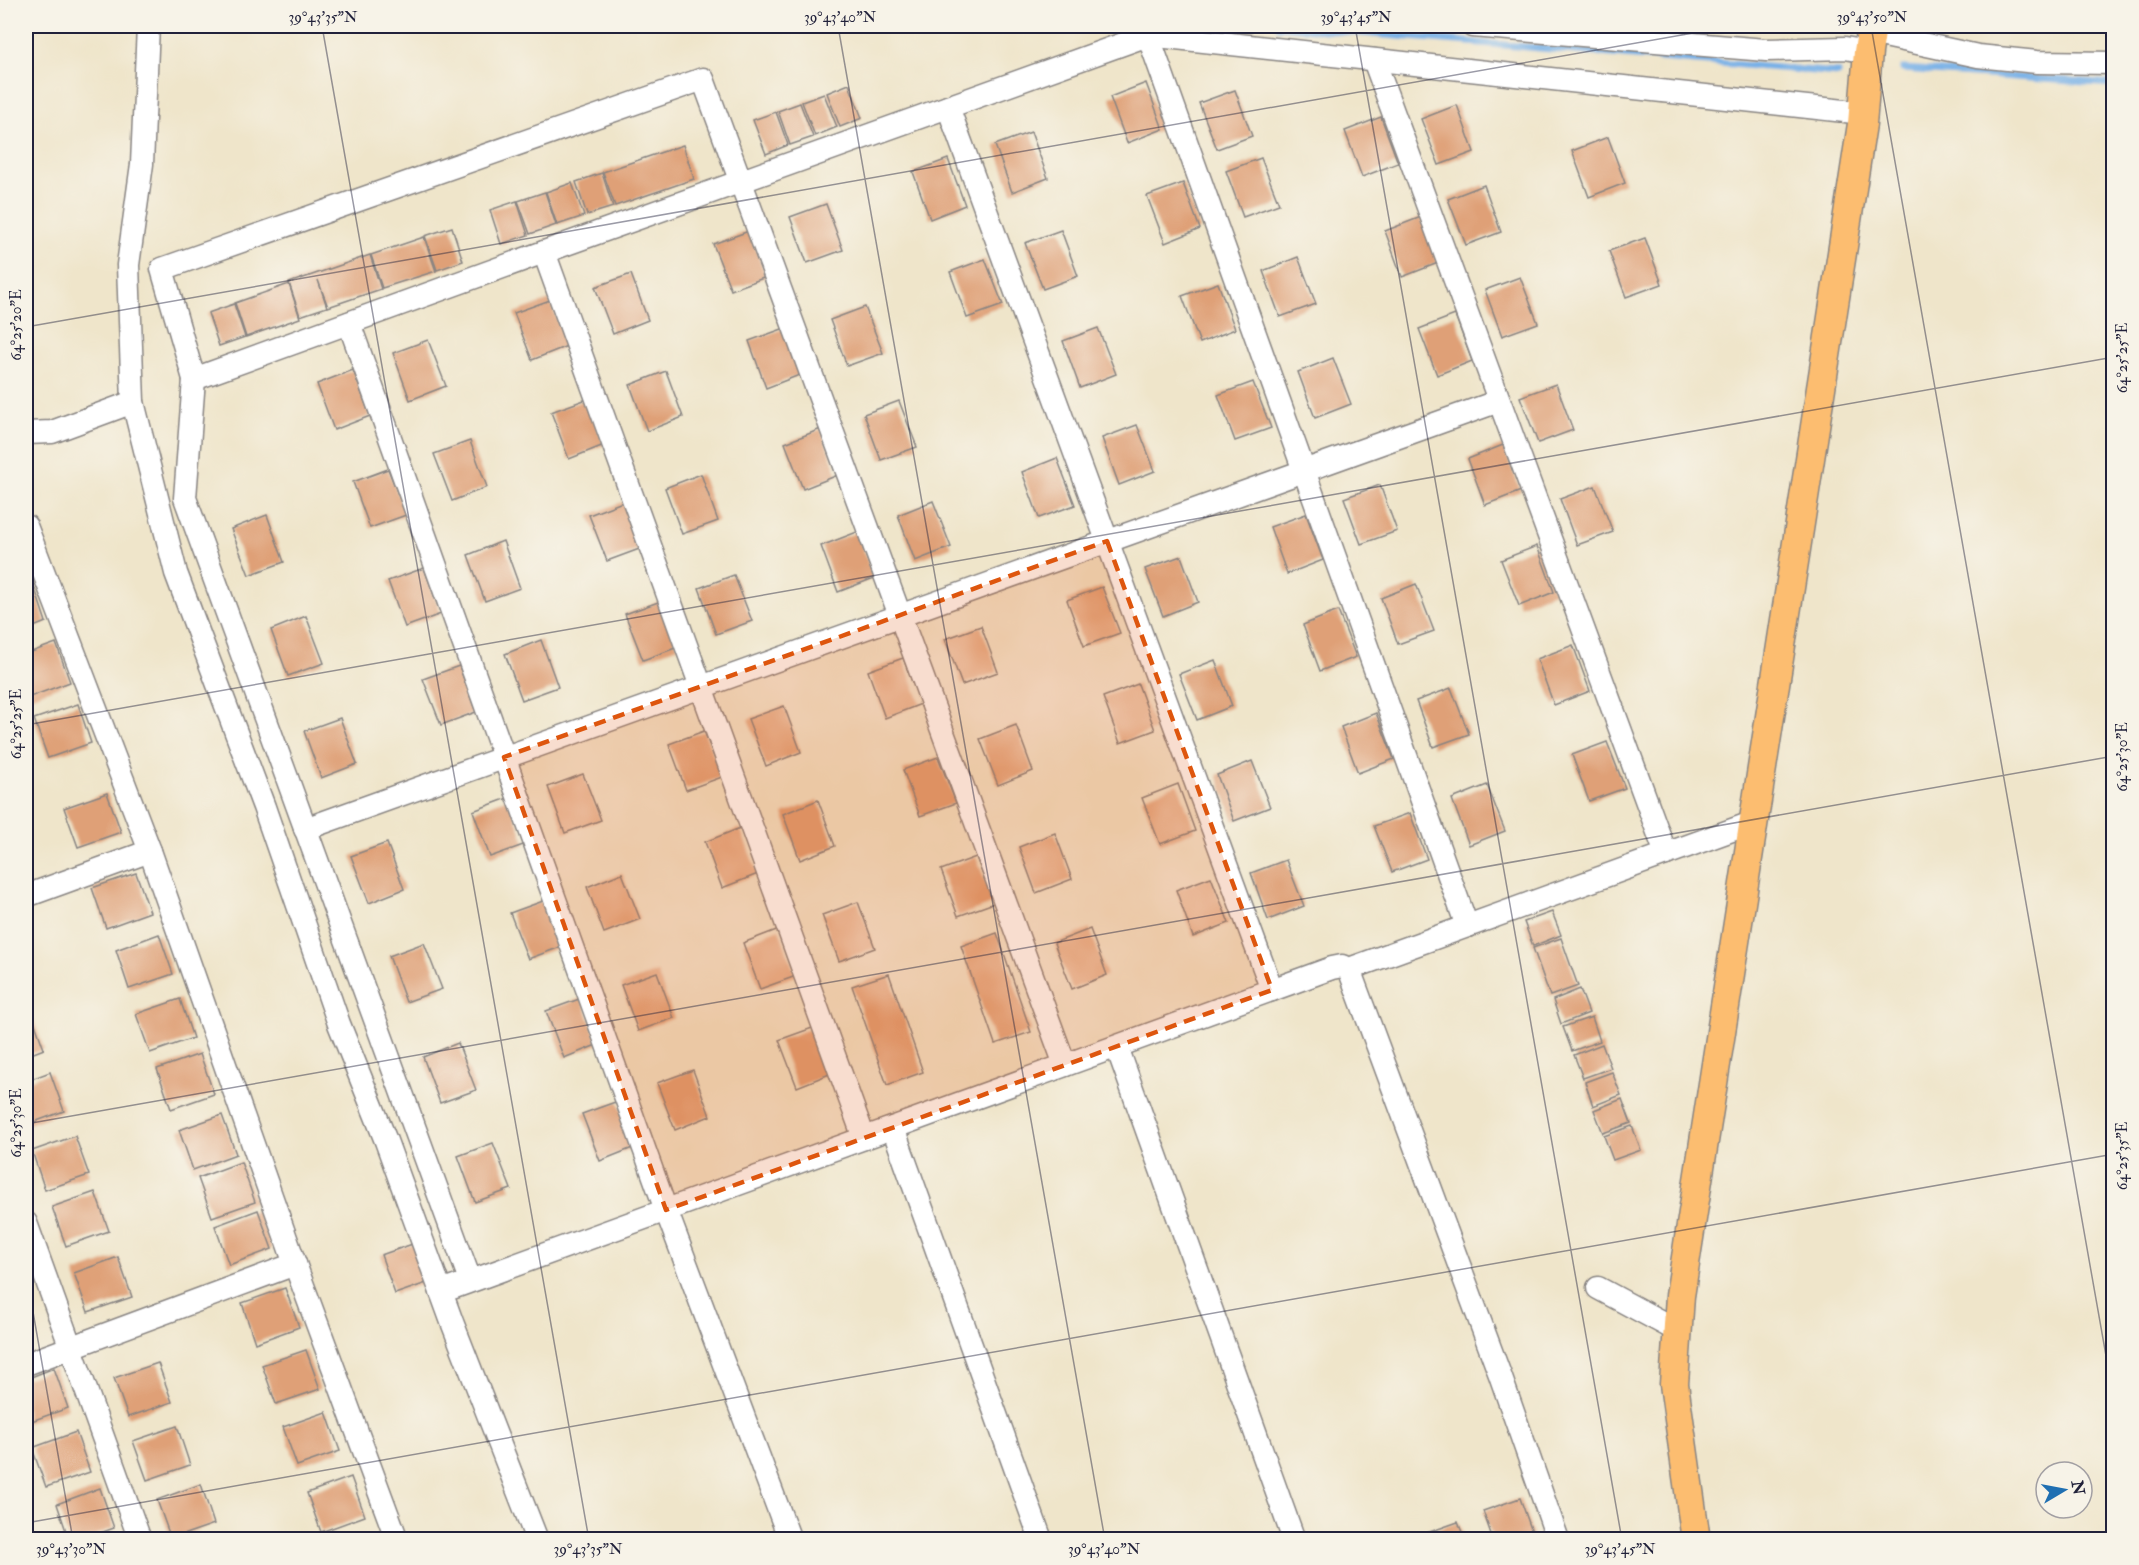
<svg xmlns="http://www.w3.org/2000/svg" width="2139" height="1565" font-family="'IM FELL Double Pica',serif">
  <style>
    .lines { fill: none; stroke-linecap: round; stroke-linejoin: round }
    .stream { stroke: #77b0e7; stroke-width: 7 }
    .building { fill: #dfa077 }
    .minor-casing { stroke: #888482; stroke-width: 25 }
    .major-casing { stroke: #888482; stroke-width: 31 }
    .minor { stroke: #fff; stroke-width: 22 }
    .major { stroke: #fcbd6f; stroke-width: 28 }
    .marked { fill: #de560e; fill-opacity: 0.2; stroke: #de560e; stroke-width: 4.5; stroke-dasharray: 12 8; stroke-linejoin: round }
    .ticks { fill: none; stroke: #22223b; stroke-width: 1.5; stroke-opacity: 0.45 }
    .neatline { fill: none; stroke: #22223b; stroke-width: 2 }
    .ticks-label { font-size: 15px; text-anchor: middle; fill: #22223b }
  </style>
  <rect width="100%" height="100%" fill="#f7f3e8"/>
  <filter id="ink" filterUnits="userSpaceOnUse"><feTurbulence type="fractalNoise" baseFrequency=".0167" numOctaves="2"/><feDisplacementMap in="SourceGraphic" scale="12" xChannelSelector="R" yChannelSelector="G"/><feConvolveMatrix kernelMatrix="1 2 1 2 8 2 1 2 1" color-interpolation-filters="sRGB"/></filter>
  <filter id="wash" filterUnits="userSpaceOnUse"><feTurbulence type="fractalNoise" baseFrequency=".008" numOctaves="4" result="noise"/><feDisplacementMap in="SourceGraphic" scale="24" xChannelSelector="R" yChannelSelector="G"/><feGaussianBlur stdDeviation="1.35" result="paint"/><feColorMatrix in="noise" values="0 0 0 0 0 0 0 0 0 0 0 0 0 0 0 0 0 1.4 0 .05"/><feComposite in="paint" operator="in"/></filter>
  <g filter="url(#wash)">
    <rect width="100%" height="100%" fill="#efe5ca"/>
    <g class="lines">
      <g class="stream">
        <path d="M1279,26L1838,73"/>
        <path d="M1903,69L2114,84"/>
      </g>
    </g>
    <g id="blocks">
      <g class="building">
        <path d="M1146,83L1163,129L1127,143L1110,97Z"/>
        <path d="M849,84L862,118L840,127L827,93Z"/>
        <path d="M1235,90L1252,136L1217,149L1199,103Z"/>
        <path d="M824,94L837,127L815,136L802,102Z"/>
        <path d="M800,103L813,137L790,145L778,111Z"/>
        <path d="M1457,105L1474,152L1439,165L1421,119Z"/>
        <path d="M776,112L788,145L766,154L753,120Z"/>
        <path d="M1381,117L1398,163L1362,177L1345,131Z"/>
        <path d="M1031,132L1048,178L1012,192L995,145Z"/>
        <path d="M1608,137L1625,183L1589,197L1572,151Z"/>
        <path d="M683,145L694,179L615,206L603,172Z"/>
        <path d="M1261,158L1279,204L1243,217L1226,171Z"/>
        <path d="M948,159L965,205L930,219L913,172Z"/>
        <path d="M602,173L613,207L587,215L576,182Z"/>
        <path d="M572,183L584,216L557,225L546,192Z"/>
        <path d="M1183,183L1200,229L1165,243L1147,196Z"/>
        <path d="M1484,185L1501,232L1466,245L1448,199Z"/>
        <path d="M545,192L556,225L530,234L518,201Z"/>
        <path d="M517,201L528,235L501,244L490,210Z"/>
        <path d="M826,204L843,250L807,263L790,217Z"/>
        <path d="M1421,217L1438,263L1402,277L1385,231Z"/>
        <path d="M452,227L463,261L437,270L425,236Z"/>
        <path d="M1061,230L1078,276L1043,289L1025,243Z"/>
        <path d="M749,231L766,277L731,290L713,244Z"/>
        <path d="M424,237L436,271L382,288L371,255Z"/>
        <path d="M1645,238L1662,284L1626,297L1609,251Z"/>
        <path d="M370,255L381,289L328,307L318,280L327,307L300,316L289,283Z"/>
        <path d="M1298,257L1316,304L1280,317L1263,271Z"/>
        <path d="M985,259L1003,305L967,318L950,272Z"/>
        <path d="M631,274L648,320L613,334L595,287Z"/>
        <path d="M1520,277L1538,323L1502,336L1485,290Z"/>
        <path d="M1218,283L1235,329L1200,343L1182,296Z"/>
        <path d="M289,284L300,318L246,337L235,303Z"/>
        <path d="M550,300L567,346L532,360L514,313Z"/>
        <path d="M234,304L245,337L219,346L208,313Z"/>
        <path d="M865,307L883,353L847,366L830,320Z"/>
        <path d="M1455,315L1472,361L1437,375L1419,329Z"/>
        <path d="M785,328L802,374L766,388L749,341Z"/>
        <path d="M1098,328L1116,374L1080,388L1063,341Z"/>
        <path d="M428,340L446,386L410,400L393,353Z"/>
        <path d="M1333,358L1351,404L1315,418L1298,372Z"/>
        <path d="M353,370L370,416L334,430L317,384Z"/>
        <path d="M666,371L683,417L647,431L630,385Z"/>
        <path d="M1253,382L1271,428L1235,441L1218,395Z"/>
        <path d="M1556,384L1573,430L1538,443L1520,397Z"/>
        <path d="M587,399L604,445L569,459L551,412Z"/>
        <path d="M899,401L917,447L881,460L864,414Z"/>
        <path d="M1137,425L1155,471L1119,485L1102,438Z"/>
        <path d="M821,429L838,475L803,489L785,443Z"/>
        <path d="M470,441L487,487L452,501L434,454Z"/>
        <path d="M1503,445L1521,491L1485,505L1468,459Z"/>
        <path d="M1057,458L1075,505L1039,518L1022,472Z"/>
        <path d="M388,469L406,515L370,528L353,482Z"/>
        <path d="M701,474L718,521L682,534L665,488Z"/>
        <path d="M1380,485L1397,531L1361,544L1344,498Z"/>
        <path d="M1595,486L1613,532L1577,545L1560,499Z"/>
        <path d="M625,501L642,548L607,561L589,515Z"/>
        <path d="M933,501L951,547L915,561L898,515Z"/>
        <path d="M1306,514L1323,560L1287,574L1270,527Z"/>
        <path d="M267,515L284,562L249,575L231,529Z"/>
        <path d="M857,532L874,578L838,592L821,546Z"/>
        <path d="M503,541L520,588L485,601L468,555Z"/>
        <path d="M1537,546L1554,592L1519,606L1501,560Z"/>
        <path d="M1181,556L1198,602L1163,616L1145,569Z"/>
        <path d="M424,568L441,614L405,627L388,581Z"/>
        <path d="M734,575L752,621L716,634L699,588Z"/>
        <path d="M33,583L46,622L26,630V586Z"/>
        <path d="M1416,584L1434,631L1398,644L1381,598Z"/>
        <path d="M1102,587L1120,633L1084,646L1067,600Z"/>
        <path d="M661,601L678,647L643,660L625,614Z"/>
        <path d="M1338,611L1356,657L1320,671L1303,625Z"/>
        <path d="M306,616L324,663L288,676L271,630Z"/>
        <path d="M981,626L998,672L962,685L945,639Z"/>
        <path d="M541,640L558,687L522,700L505,654Z"/>
        <path d="M56,643L70,682L27,698L26,654Z"/>
        <path d="M1573,645L1590,691L1554,705L1537,659Z"/>
        <path d="M903,658L921,704L885,718L868,671Z"/>
        <path d="M1215,660L1232,706L1197,720L1179,674Z"/>
        <path d="M459,666L476,712L441,725L423,679Z"/>
        <path d="M1138,684L1155,730L1120,743L1103,697Z"/>
        <path d="M1451,688L1469,734L1433,747L1416,701Z"/>
        <path d="M78,704L91,743L48,758L34,719Z"/>
        <path d="M784,706L801,752L766,766L748,719Z"/>
        <path d="M1376,713L1394,759L1358,773L1341,727Z"/>
        <path d="M340,718L357,764L321,778L304,731Z"/>
        <path d="M1016,725L1033,771L998,785L980,739Z"/>
        <path d="M704,731L722,777L686,790L669,744Z"/>
        <path d="M1607,742L1625,788L1589,801L1572,755Z"/>
        <path d="M938,757L956,803L920,816L903,770Z"/>
        <path d="M1252,761L1270,807L1234,821L1217,775Z"/>
        <path d="M583,774L601,820L565,833L548,787Z"/>
        <path d="M1178,784L1195,831L1160,844L1142,798Z"/>
        <path d="M1487,785L1505,831L1469,845L1452,799Z"/>
        <path d="M107,793L121,832L78,847L64,808Z"/>
        <path d="M508,798L526,844L490,857L473,811Z"/>
        <path d="M818,800L835,846L800,860L783,814Z"/>
        <path d="M1410,813L1427,859L1392,872L1374,826Z"/>
        <path d="M740,828L758,874L722,888L705,842Z"/>
        <path d="M1055,833L1072,879L1036,893L1019,847Z"/>
        <path d="M387,843L404,889L369,903L351,856Z"/>
        <path d="M976,857L994,903L958,916L941,870Z"/>
        <path d="M1286,860L1304,906L1268,920L1251,873Z"/>
        <path d="M136,873L150,912L106,928L92,888Z"/>
        <path d="M622,873L640,919L604,933L587,887Z"/>
        <path d="M1211,877L1229,923L1193,937L1176,890Z"/>
        <path d="M546,900L563,946L528,959L510,913Z"/>
        <path d="M858,902L875,948L839,961L822,915Z"/>
        <path d="M1552,912L1561,935L1533,946L1524,922Z"/>
        <path d="M779,929L796,976L760,989L743,943Z"/>
        <path d="M1090,929L1107,975L1072,989L1054,943Z"/>
        <path d="M997,933L1031,1032L995,1044L961,946Z"/>
        <path d="M159,934L173,974L129,989L116,950Z"/>
        <path d="M1561,938L1578,986L1550,996L1533,948Z"/>
        <path d="M424,943L442,989L406,1002L389,956Z"/>
        <path d="M657,972L674,1018L638,1031L621,985Z"/>
        <path d="M889,974L923,1072L887,1085L852,986Z"/>
        <path d="M1580,989L1589,1013L1561,1024L1553,1000Z"/>
        <path d="M582,998L599,1044L564,1058L546,1011Z"/>
        <path d="M180,999L193,1038L150,1053L136,1014Z"/>
        <path d="M30,1010L44,1049L26,1056V1012Z"/>
        <path d="M1592,1017L1600,1041L1572,1051L1563,1027Z"/>
        <path d="M815,1027L832,1073L797,1087L779,1040Z"/>
        <path d="M458,1043L476,1090L440,1103L423,1057Z"/>
        <path d="M1602,1044L1611,1068L1583,1078L1574,1055Z"/>
        <path d="M200,1054L214,1094L171,1109L157,1069Z"/>
        <path d="M693,1070L710,1116L675,1130L657,1083Z"/>
        <path d="M50,1072L64,1111L26,1125V1081Z"/>
        <path d="M1612,1072L1621,1095L1593,1106L1585,1082Z"/>
        <path d="M1622,1099L1631,1123L1603,1133L1594,1110Z"/>
        <path d="M618,1101L635,1147L600,1161L582,1114Z"/>
        <path d="M222,1115L236,1154L193,1170L179,1130Z"/>
        <path d="M1632,1126L1641,1150L1613,1160L1604,1136Z"/>
        <path d="M75,1136L89,1175L45,1190L32,1151Z"/>
        <path d="M493,1143L511,1189L475,1202L458,1156Z"/>
        <path d="M241,1162L255,1202L212,1217L198,1178Z"/>
        <path d="M95,1192L109,1231L66,1246L52,1207Z"/>
        <path d="M258,1210L272,1249L229,1265L215,1226Z"/>
        <path d="M424,1240L438,1279L395,1294L381,1255Z"/>
        <path d="M118,1257L132,1297L88,1312L74,1273Z"/>
        <path d="M285,1288L299,1327L255,1343L242,1303Z"/>
        <path d="M306,1350L320,1389L276,1404L262,1365Z"/>
        <path d="M158,1363L172,1402L128,1417L114,1378Z"/>
        <path d="M54,1368L68,1408L26,1423V1379Z"/>
        <path d="M326,1412L340,1451L297,1466L283,1427Z"/>
        <path d="M177,1426L190,1465L147,1480L133,1441Z"/>
        <path d="M76,1432L90,1472L46,1487L32,1448Z"/>
        <path d="M351,1477L365,1516L321,1532L307,1493Z"/>
        <path d="M201,1484L214,1524L171,1539L157,1500Z"/>
        <path d="M100,1488L114,1528L81,1540H69L57,1504Z"/>
        <path d="M1520,1498L1535,1540H1493L1483,1511Z"/>
        <path d="M1458,1522L1465,1540H1423L1421,1535Z"/>
      </g>
    </g>
  </g>
  <g filter="url(#ink)">
    <use href="#blocks" fill-opacity="0" stroke="#888482" stroke-width="1.5"/>
    <g class="lines">
      <g class="minor-casing">
        <g id="minor">
          <path d="M148,26L142,164L128,265L133,402L176,573L264,807L339,1024L386,1141L452,1322L537,1540"/>
          <path d="M1472,26L1766,50L1845,48L1868,52"/>
          <path d="M1871,33L1978,56L2037,62L2114,63"/>
          <path d="M1148,35L1467,926"/>
          <path d="M1374,60L1666,854"/>
          <path d="M948,107L1272,990"/>
          <path d="M544,252L194,379L162,269L703,79L1065,1065"/>
          <path d="M349,323L666,1210L790,1540"/>
          <path d="M194,379L185,498L470,1280"/>
          <path d="M26,433L52,432L133,402"/>
          <path d="M26,526L150,851L295,1264L397,1540"/>
          <path d="M305,829L1499,401"/>
          <path d="M26,896L150,851"/>
          <path d="M1349,969L1500,1375L1558,1540"/>
          <path d="M1117,1047L1294,1540"/>
          <path d="M893,1128L1041,1540"/>
          <path d="M864,1138L544,252L1148,35L1863,113"/>
          <path d="M26,1223L140,1540"/>
          <path d="M1598,1288L1678,1331"/>
          <path d="M441,1292L1332,968L1342,966L1349,969L1754,822"/>
          <path d="M26,1364L295,1264"/>
        </g>
      </g>
      <g class="major-casing">
        <path id="major" d="M1696,1540L1674,1384L1680,1296L1862,124L1868,52L1872,26"/>
      </g>
      <use href="#minor" class="minor"/>
      <use href="#major" class="major"/>
    </g>
  </g>
  <path class="marked" d="M1107,541L1272,990L666,1210L504,757Z"/>
  <path class="ticks" d="M322,26L589,1540M838,26L1105,1540M1355,26L1622,1540M1871,26L2114,1401M26,327L1733,26M26,725L2114,357M26,1124L2114,756M26,1272L73,1540M26,1523L2114,1154"/>
  <rect width="2139" height="1565" fill="none" stroke="#f7f3e8" stroke-width="66"/>
  <g transform="translate(2064 1490) rotate(80)"><circle r="28" fill="#f7f3e8" stroke="#a29fa3" stroke-width="1.5"/>
  <path d="M0-4.5L10 22L0 15L-10 22Z" fill="#1f6fb2"/>
  <text y="-9" font-size="16" font-weight="bold" text-anchor="middle" fill="#22223b">N</text>
  </g>
  <rect x="33" y="33" width="2073" height="1499" class="neatline"/>
  <g class="ticks-label">
    <text x="323" y="22">39°43'35"N</text>
    <text x="840" y="22">39°43'40"N</text>
    <text x="1356" y="22">39°43'45"N</text>
    <text x="1872" y="22">39°43'50"N</text>
    <text transform="translate(16 325) rotate(-90)" y="5">64°25'20"E</text>
    <text transform="translate(2122 358) rotate(-90)" y="5">64°25'25"E</text>
    <text transform="translate(16 724) rotate(-90)" y="5">64°25'25"E</text>
    <text transform="translate(2122 757) rotate(-90)" y="5">64°25'30"E</text>
    <text transform="translate(16 1123) rotate(-90)" y="5">64°25'30"E</text>
    <text transform="translate(2122 1156) rotate(-90)" y="5">64°25'35"E</text>
    <text x="71" y="1554">39°43'30"N</text>
    <text x="588" y="1554">39°43'35"N</text>
    <text x="1104" y="1554">39°43'40"N</text>
    <text x="1620" y="1554">39°43'45"N</text>
  </g>
</svg>
